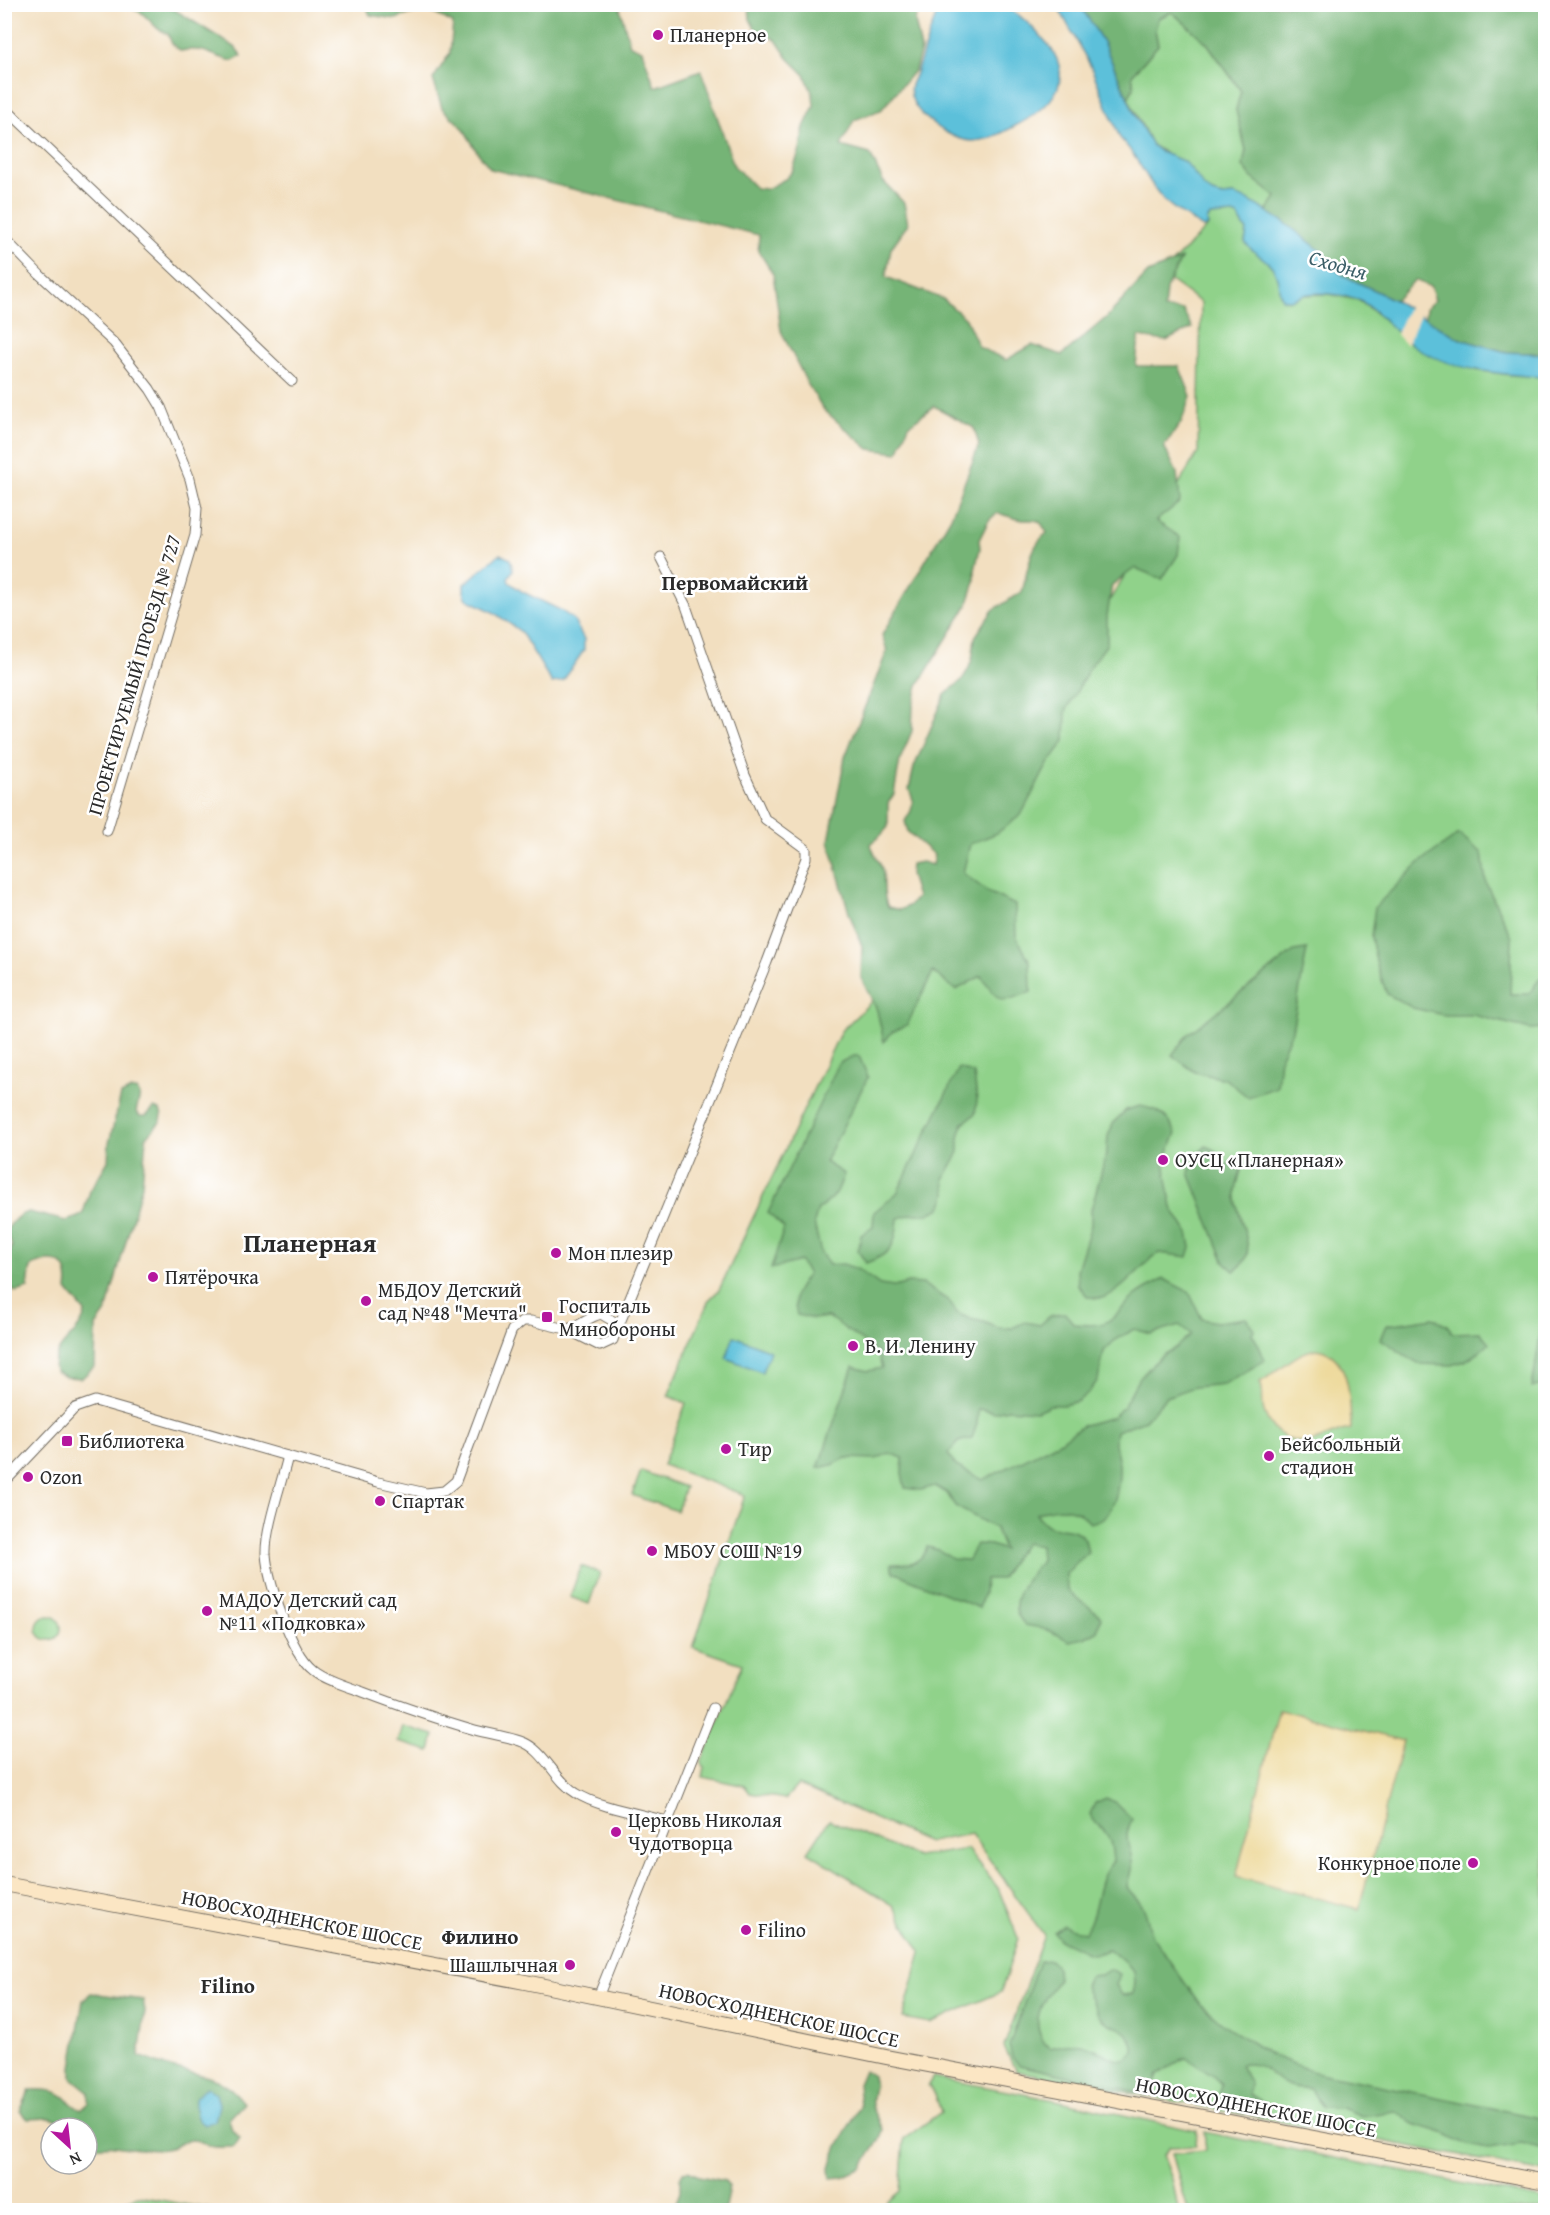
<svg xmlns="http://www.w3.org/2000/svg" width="1550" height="2215" font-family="'Gentium Book Plus',serif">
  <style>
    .green { fill: #90d28a; stroke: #5e7e5a; stroke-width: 1.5 }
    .forest { fill: #74b476; stroke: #507050; stroke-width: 1.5; fill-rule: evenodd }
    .sand { fill: #eeda9e; stroke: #8c8264; stroke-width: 1.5 }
    .water { fill: #5cc0da; stroke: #447682; stroke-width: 1.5 }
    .pier { fill: #f2dfc0 }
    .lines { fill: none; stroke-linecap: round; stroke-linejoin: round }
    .minor-casing { stroke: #716a5f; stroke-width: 11 }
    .secondary-casing { stroke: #716a5f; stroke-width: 16 }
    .minor { stroke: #fff; stroke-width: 9 }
    .secondary { stroke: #fbe6c4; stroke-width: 14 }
    .poi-dot { fill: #b5179e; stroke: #fff; stroke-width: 2 }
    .labels { text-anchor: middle; stroke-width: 5; stroke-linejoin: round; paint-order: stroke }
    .poi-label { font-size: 20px; fill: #2b2b2b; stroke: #fff; text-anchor: start }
    .street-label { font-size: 20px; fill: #2b2b2b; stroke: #fff }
    .water-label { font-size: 21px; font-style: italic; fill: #3c5f68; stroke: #fff }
    .neighbourhood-label { font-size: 21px; font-weight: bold; fill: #2b2b2b; stroke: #fff }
    .district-label { font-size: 26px; font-weight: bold; fill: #2b2b2b; stroke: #fff }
  </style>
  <rect width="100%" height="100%" fill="#fff"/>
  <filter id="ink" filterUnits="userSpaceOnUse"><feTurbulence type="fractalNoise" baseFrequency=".0167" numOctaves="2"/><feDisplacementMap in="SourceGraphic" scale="12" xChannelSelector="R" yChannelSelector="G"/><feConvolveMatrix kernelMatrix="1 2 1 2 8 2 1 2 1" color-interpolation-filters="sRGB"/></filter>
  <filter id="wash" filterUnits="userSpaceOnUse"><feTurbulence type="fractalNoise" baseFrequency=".008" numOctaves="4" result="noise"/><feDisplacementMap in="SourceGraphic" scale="24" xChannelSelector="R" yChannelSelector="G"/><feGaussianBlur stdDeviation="1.35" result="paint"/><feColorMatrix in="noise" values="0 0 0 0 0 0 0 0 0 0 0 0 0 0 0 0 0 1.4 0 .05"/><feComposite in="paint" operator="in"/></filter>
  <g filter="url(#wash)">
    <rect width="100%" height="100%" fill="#f2dfc0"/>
    <g class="green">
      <path d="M1172,12L1207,43L1241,91L1236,110L1246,150L1243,166L1277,197L1266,212L1234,195L1223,196L1212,193L1203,187L1191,169L1152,145L1128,98L1134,87L1132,75L1158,45L1155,30L1158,18Z"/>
      <path d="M1233,214L1238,216L1247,231L1245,242C1248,248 1254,251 1260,255C1274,265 1279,277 1280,294L1288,301L1304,295L1328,294L1358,300L1389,323L1412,345L1436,357L1475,370L1510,375L1545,377V2172L1016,2071L1004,2047L1044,1935L971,1834L928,1842L798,1785L785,1799L750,1793L745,1786L703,1777L705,1767L701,1763L742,1664L693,1647L745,1495L663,1465L686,1403L668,1396L709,1300L719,1290L841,1031L870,1003L1198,452L1201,303L1161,274L1208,226L1207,221L1210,216Z"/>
      <path d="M641,1471L685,1487L677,1511L632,1495Z"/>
      <path d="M581,1566L600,1573L589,1604L570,1597Z"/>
      <circle cx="49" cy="1628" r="12"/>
      <path d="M403,1726L434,1735L430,1751L398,1742Z"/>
      <path d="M829,1820L917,1857L967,1849L998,1888L1018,1938L1001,1992L930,2023L903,2018L921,1952L893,1905L808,1852Z"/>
      <path d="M933,2077L1060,2101L1197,2131L1196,2146L1170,2147L1163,2155L1173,2182L1178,2210H1158L1152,2206H1143V2210H878L900,2191L904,2139L941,2112L935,2094L928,2085Z"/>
      <path d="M1204,2132L1545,2200V2210H1188L1172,2153L1206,2150Z"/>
      <path d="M138,2196L216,2210H100Z"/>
    </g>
    <g class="forest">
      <path d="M99,5H167L235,47L242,56L233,61C211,57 205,46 181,51L172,44L168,34L158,29L142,13L131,8Z"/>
      <path d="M366,5H619L630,45L642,50L655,87L701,70L734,166L756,188L767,189L787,178L793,170L800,149L804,127L814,106L813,95L805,75L788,58L776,40L755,29L750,19L749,5H920L915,21L921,50L915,70L881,110L854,120L841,146L870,154L883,181L904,203L908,224L891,248L886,277L943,299L966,319L979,347L1006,360L1032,345L1062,355L1107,317L1148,273L1181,259L1166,289L1164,309L1183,310L1192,328L1166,341L1139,337L1136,366H1179L1191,396L1181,423L1164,446L1177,473L1180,502L1156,521L1180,537L1178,555L1162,579L1135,568L1112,585L1107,616V644L1090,667L1066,711L1065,741L1048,764L1021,815L997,833L970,844L963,873L988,892L1015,905L1016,936L1030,962L1031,992C997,1004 1002,1004 981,976L956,990L933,972L907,1025L892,1032L884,1042L877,1010L861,978L862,946L849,913L829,841L845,757L887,651L882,635L951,517L979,445L974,428L934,406L909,425L898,453L869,449L824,410L808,385L781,331L773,274L758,250L759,235L491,169L478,153L463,128L442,108L433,79L450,53L453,23L425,9L396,19L370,15ZM997,513C1006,515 1015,519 1023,520C1038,520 1039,518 1047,533C1029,546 1028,572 1022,592L993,610L975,637L972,660L968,670L962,680L945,695L914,767L909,789L913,800L911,811L905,821L908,832L934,855L932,865L922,862L911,864L910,875L917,897L910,905L900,910L888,907C882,895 885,886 883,874C882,862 873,856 871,844L881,835L888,827V803L894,794L900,760L912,731L913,707L918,685L967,606L975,582V570L980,548L979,540L989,520Z"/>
      <path d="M1080,5H1545V354L1506,352L1460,339L1425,319L1426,308L1435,300L1431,287L1415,280C1407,287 1403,295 1394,300L1343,275L1334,268L1321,251L1284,222L1266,212L1276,197L1251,177L1243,166L1246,150L1236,110L1241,91L1207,43L1172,12L1158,18L1155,30L1158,45L1132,75L1134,87L1128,98L1103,42Z"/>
      <path d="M1459,834L1482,853L1486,883L1512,938L1510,994H1529L1540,978L1545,977V1028L1530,1029L1473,1015H1444L1413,1008L1387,994L1377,966L1371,937L1375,907L1419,863Z"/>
      <path d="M1307,949L1292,1031L1280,1058L1277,1087L1248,1097L1225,1079L1195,1072L1172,1055L1187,1035L1294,951Z"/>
      <path d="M853,1056H859L868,1077L825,1162L844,1174C838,1192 835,1199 818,1209L814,1223L821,1253L829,1265L843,1264L857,1269L880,1285L894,1287L908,1283L923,1284L949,1301L957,1313L970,1319L984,1322L998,1328H1012L1025,1322L1040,1325L1050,1316L1065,1313L1074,1324C1113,1328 1110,1319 1135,1296C1144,1289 1154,1284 1164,1279L1189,1292L1202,1319L1217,1322L1246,1318L1254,1329L1252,1334L1260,1347L1264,1361L1224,1384L1194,1387L1166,1397L1145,1420L1116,1431C1113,1448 1117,1449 1119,1464C1120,1479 1117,1508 1103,1518C1100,1520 1094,1522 1090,1523C1087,1520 1083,1515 1080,1513C1066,1505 1049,1508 1036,1514C1050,1533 1054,1525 1073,1530C1077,1531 1082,1536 1085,1539L1088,1553L1076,1563L1066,1574L1067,1589C1077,1601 1090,1605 1101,1617L1097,1631L1084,1638L1069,1641C1055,1632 1042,1627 1025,1625C1023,1622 1018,1617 1017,1613C1011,1596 1031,1573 1041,1561L1040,1546L1026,1543L1016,1554L1001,1579H985L984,1593L979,1608L893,1572L891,1564C908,1564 920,1566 927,1547L939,1550L952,1559L968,1560L976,1544L991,1545L1004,1550L995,1528L955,1506L947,1493L935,1486L921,1490L905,1488L902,1473L903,1458L889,1453L876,1459L846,1458L832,1465L818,1468L853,1367L868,1371L882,1368L877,1352L840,1325L828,1317L813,1319L797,1315C791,1295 796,1291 808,1274L800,1261L771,1269L784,1228L768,1213L839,1063ZM1179,1325L1191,1334L1175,1348L1162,1355L1139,1378L1123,1407L1113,1417L1084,1425L1059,1442L983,1480L956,1466L948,1454L958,1442L972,1438L977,1424L978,1409L994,1412L1008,1409L1037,1411L1050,1405H1064L1078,1401L1089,1392L1098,1380L1104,1351L1114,1341L1134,1329L1151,1334Z"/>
      <path d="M959,1068L974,1074L977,1100L975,1114L963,1123L959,1137V1152L944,1179L946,1194L941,1208L928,1214H913L898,1218C896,1245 892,1254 866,1263L858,1251L861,1235L873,1227L874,1212L897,1193Z"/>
      <path d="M131,1090H137L140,1095L136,1112L140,1116H146L154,1108L160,1110L162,1115L161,1121L146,1138L142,1185L106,1312L96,1326L95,1366L82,1378L66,1377L55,1371C49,1345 82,1336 85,1312L67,1290C71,1262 56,1255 32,1266L30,1271L28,1288L17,1292L12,1290L5,1307V1269L12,1246L6,1231C12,1222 18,1214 29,1212L66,1221L78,1217L83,1213L90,1191L108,1161L109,1143L121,1095Z"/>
      <path d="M1140,1106C1161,1110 1166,1114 1176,1133L1164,1162L1172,1208L1188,1233L1191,1247L1188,1257L1159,1253C1141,1264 1122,1293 1102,1298C1098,1299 1092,1297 1088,1297L1078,1285L1077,1270L1091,1225V1210L1107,1151L1108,1136L1114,1122L1126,1110Z"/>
      <path d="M1206,1146L1216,1151L1225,1165L1236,1161L1243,1164C1240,1174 1235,1187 1236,1197C1237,1222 1263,1254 1234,1271L1225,1263L1189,1173L1193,1159Z"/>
      <path d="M1545,1311V1384L1532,1388L1543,1317Z"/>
      <path d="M1433,1318L1447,1325L1453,1333L1480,1332L1489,1343L1478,1353L1465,1361L1451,1365L1418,1364L1381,1339L1387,1325Z"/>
      <path d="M1106,1798L1116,1803L1132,1819C1122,1841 1130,1842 1132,1862C1132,1870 1128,1879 1127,1887C1132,1895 1139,1899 1143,1907C1148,1916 1148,1927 1152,1936L1199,2003L1226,2026L1269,2054L1314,2072L1545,2119V2149L1522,2144L1489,2149L1467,2145L1446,2134L1414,2124L1395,2111L1362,2116L1341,2108L1322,2107L1311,2089C1303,2088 1293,2088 1287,2085C1268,2076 1265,2060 1240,2065L1250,2084L1249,2095L1269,2106L1263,2115H1252L1220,2106L1219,2095L1221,2084L1213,2076L1186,2058C1174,2062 1169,2070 1158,2075L1154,2085L1147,2093H1142L1019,2065L1012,2057L1009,2046L1039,1961L1050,1960L1057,1968L1058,1980C1041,2001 1027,2026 1049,2048C1064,2044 1080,2042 1095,2049C1107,2055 1112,2061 1126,2060L1134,2052C1129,2020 1113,2033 1100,2016C1096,2010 1088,1994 1085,1986L1089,1976L1101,1975L1110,1969L1120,1974L1116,1985L1122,1995L1133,1994L1135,1983L1134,1971L1109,1949C1083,1962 1083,1945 1060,1941L1054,1932L1064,1925L1074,1930L1085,1932C1095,1916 1096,1899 1101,1882C1103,1874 1109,1867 1113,1861C1112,1849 1111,1837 1102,1829C1096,1823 1093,1821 1090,1814L1095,1803Z"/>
      <path d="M91,1993L143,2000L145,2011L139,2056C151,2060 163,2066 175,2069C203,2075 225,2077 244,2103L229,2119L232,2130L240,2138L234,2147C226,2147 217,2148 210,2146C204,2144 200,2140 192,2140C183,2140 175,2148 166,2149C153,2151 127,2148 115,2146C105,2144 97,2149 87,2145V2128H63L60,2121L50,2118L28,2119L20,2111L30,2090C41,2089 57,2090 65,2097C71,2103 73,2106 81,2110L89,2103V2092L72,2078V2067L83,2000Z"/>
      <path d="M864,2070L873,2076C876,2091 870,2095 872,2106C873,2114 880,2122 883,2129C880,2145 868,2154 862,2168L842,2177L831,2178L830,2167L838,2146L860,2106L858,2084Z"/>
      <path d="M688,2171L699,2176L725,2181L729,2186L725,2208L722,2210H673L680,2192V2178L683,2172Z"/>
    </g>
    <g class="sand">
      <path d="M1317,1349C1352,1355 1350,1402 1351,1429C1336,1431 1328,1437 1315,1441C1294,1446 1272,1434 1265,1414C1260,1403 1265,1392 1260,1382C1279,1372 1295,1352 1317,1349Z"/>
      <path d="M1279,1709L1403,1741L1359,1909L1236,1877Z"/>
    </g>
    <g class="water">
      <path d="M941,5C953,4 991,2 1001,5C1016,9 1035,30 1046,42C1078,80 1051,108 1015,126C1002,133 987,141 972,141C954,140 938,128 925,117C916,109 908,97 911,85C912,81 915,77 916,73C925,49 930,27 941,5Z"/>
      <path d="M1057,5H1080L1103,42L1136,117L1152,145L1161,152L1183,161L1191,169L1204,187L1212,193L1223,196L1234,195L1248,200L1284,222L1321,251L1334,268L1343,275L1394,300L1460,339L1506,352L1545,354V377C1503,375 1447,370 1412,345C1393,332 1380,311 1359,300C1347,295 1317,291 1304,295C1295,298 1292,302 1282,299C1277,288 1280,278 1273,268C1265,257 1251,253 1245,242L1247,231L1238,216L1233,214L1210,216L1207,221L1208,226L1203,228C1190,219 1176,212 1164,200C1147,182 1138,156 1120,138L1091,67Z"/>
      <path d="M500,554L510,559L513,570L508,578L509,582L523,592L560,610L573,619L584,639V650L563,681L552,683L521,632L493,612L467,599L464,592V584Z"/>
      <path d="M734,1336L770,1351L762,1372L726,1358Z"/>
      <path d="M207,2087L216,2094L219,2105L215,2121L205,2125C194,2120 195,2109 195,2098L202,2090Z"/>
    </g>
    <path class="pier" d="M1409,305L1421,313L1407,345L1396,334Z"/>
  </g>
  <g filter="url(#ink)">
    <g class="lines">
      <g class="minor-casing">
        <g id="minor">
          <path d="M4,107L292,381"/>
          <path d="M4,238L40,275L114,343L150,389L161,407L190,479L197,508L195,535L107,831"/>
          <path d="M615,1335L767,962L806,858V849L765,819L745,775L686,606L661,557"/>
          <path d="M288,1456C282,1482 265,1529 266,1554C268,1581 291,1653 313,1670C325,1680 349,1687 363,1692C400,1706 437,1719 475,1730C490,1734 505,1736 520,1741C545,1749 554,1780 576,1793C597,1807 641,1814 667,1821"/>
          <path d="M4,1483L75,1408L95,1401L378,1482L426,1493L444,1491L456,1481L512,1330L523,1321H531L566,1329L600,1346L613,1340L616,1330L613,1321L601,1314C587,1317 581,1327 566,1329"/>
          <path d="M598,1997L713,1708"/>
        </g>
      </g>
      <g class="secondary-casing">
        <path id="secondary" d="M4,1884L525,1982L886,2057L1546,2182"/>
      </g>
      <use href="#minor" class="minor"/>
      <use href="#secondary" class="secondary"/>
    </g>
  </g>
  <g class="poi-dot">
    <circle cx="658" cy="35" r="6"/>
    <circle cx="1163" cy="1160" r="6"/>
    <circle cx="556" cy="1253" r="6"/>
    <circle cx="153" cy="1277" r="6"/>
    <circle cx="366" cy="1301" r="6"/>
    <rect x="541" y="1311" width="12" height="12" rx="3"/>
    <circle cx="853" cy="1346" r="6"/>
    <rect x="61" y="1435" width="12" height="12" rx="3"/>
    <circle cx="726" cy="1449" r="6"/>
    <circle cx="1269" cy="1456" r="6"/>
    <circle cx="28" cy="1477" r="6"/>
    <circle cx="380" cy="1501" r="6"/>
    <circle cx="652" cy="1551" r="6"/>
    <circle cx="207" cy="1611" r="6"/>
    <circle cx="616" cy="1832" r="6"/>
    <circle cx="1473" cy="1863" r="6"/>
    <circle cx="746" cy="1930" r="6"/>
    <circle cx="570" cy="1965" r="6"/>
  </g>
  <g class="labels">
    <g class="poi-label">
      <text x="670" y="42">Планерное</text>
      <text x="1175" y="1167">ОУСЦ «Планерная»</text>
      <text x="568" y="1260">Мон плезир</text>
      <text x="165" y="1284">Пятёрочка</text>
      <text x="378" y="1297">МБДОУ Детский<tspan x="378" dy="23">сад №48 "Мечта"</tspan></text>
      <text x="559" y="1313">Госпиталь<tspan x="559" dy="23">Минобороны</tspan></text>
      <text x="865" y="1353">В. И. Ленину</text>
      <text x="79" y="1448">Библиотека</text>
      <text x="1281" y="1451">Бейсбольный<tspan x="1281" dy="23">стадион</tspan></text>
      <text x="738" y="1456">Тир</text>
      <text x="40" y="1484">Ozon</text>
      <text x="392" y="1508">Спартак</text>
      <text x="664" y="1558">МБОУ СОШ №19</text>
      <text x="219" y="1607">МАДОУ Детский сад<tspan x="219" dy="23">№11 «Подковка»</tspan></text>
      <text x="628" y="1827">Церковь Николая<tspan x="628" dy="23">Чудотворца</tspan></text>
      <text x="1461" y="1870" text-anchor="end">Конкурное поле</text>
      <text x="758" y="1937">Filino</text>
      <text x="558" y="1972" text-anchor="end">Шашлычная</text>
    </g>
    <g class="street-label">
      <text transform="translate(134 675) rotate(-74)" y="7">ПРОЕКТИРУЕМЫЙ ПРОЕЗД № 727</text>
      <text transform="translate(302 1920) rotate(11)" y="7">НОВОСХОДНЕНСКОЕ ШОССЕ</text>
      <text transform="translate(779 2015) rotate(12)" y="7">НОВОСХОДНЕНСКОЕ ШОССЕ</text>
      <text transform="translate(1256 2107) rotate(11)" y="7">НОВОСХОДНЕНСКОЕ ШОССЕ</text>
    </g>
    <g class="water-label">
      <text transform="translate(1338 265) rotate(16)" y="7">Сходня</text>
    </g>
    <g class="neighbourhood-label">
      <text x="735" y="590">Первомайский</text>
      <text x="480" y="1944">Филино</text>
      <text x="228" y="1993">Filino</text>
    </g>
    <g class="district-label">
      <text x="310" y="1252">Планерная</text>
    </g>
  </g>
  <rect width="1550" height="2215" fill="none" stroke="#fff" stroke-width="24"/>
  <g transform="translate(69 2146) rotate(153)"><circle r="28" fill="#ffffff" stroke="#aaaaaa" stroke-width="1.5"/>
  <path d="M0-4.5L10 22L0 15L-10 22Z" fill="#b5179e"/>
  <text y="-9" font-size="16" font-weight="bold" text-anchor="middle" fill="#2b2b2b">N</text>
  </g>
</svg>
